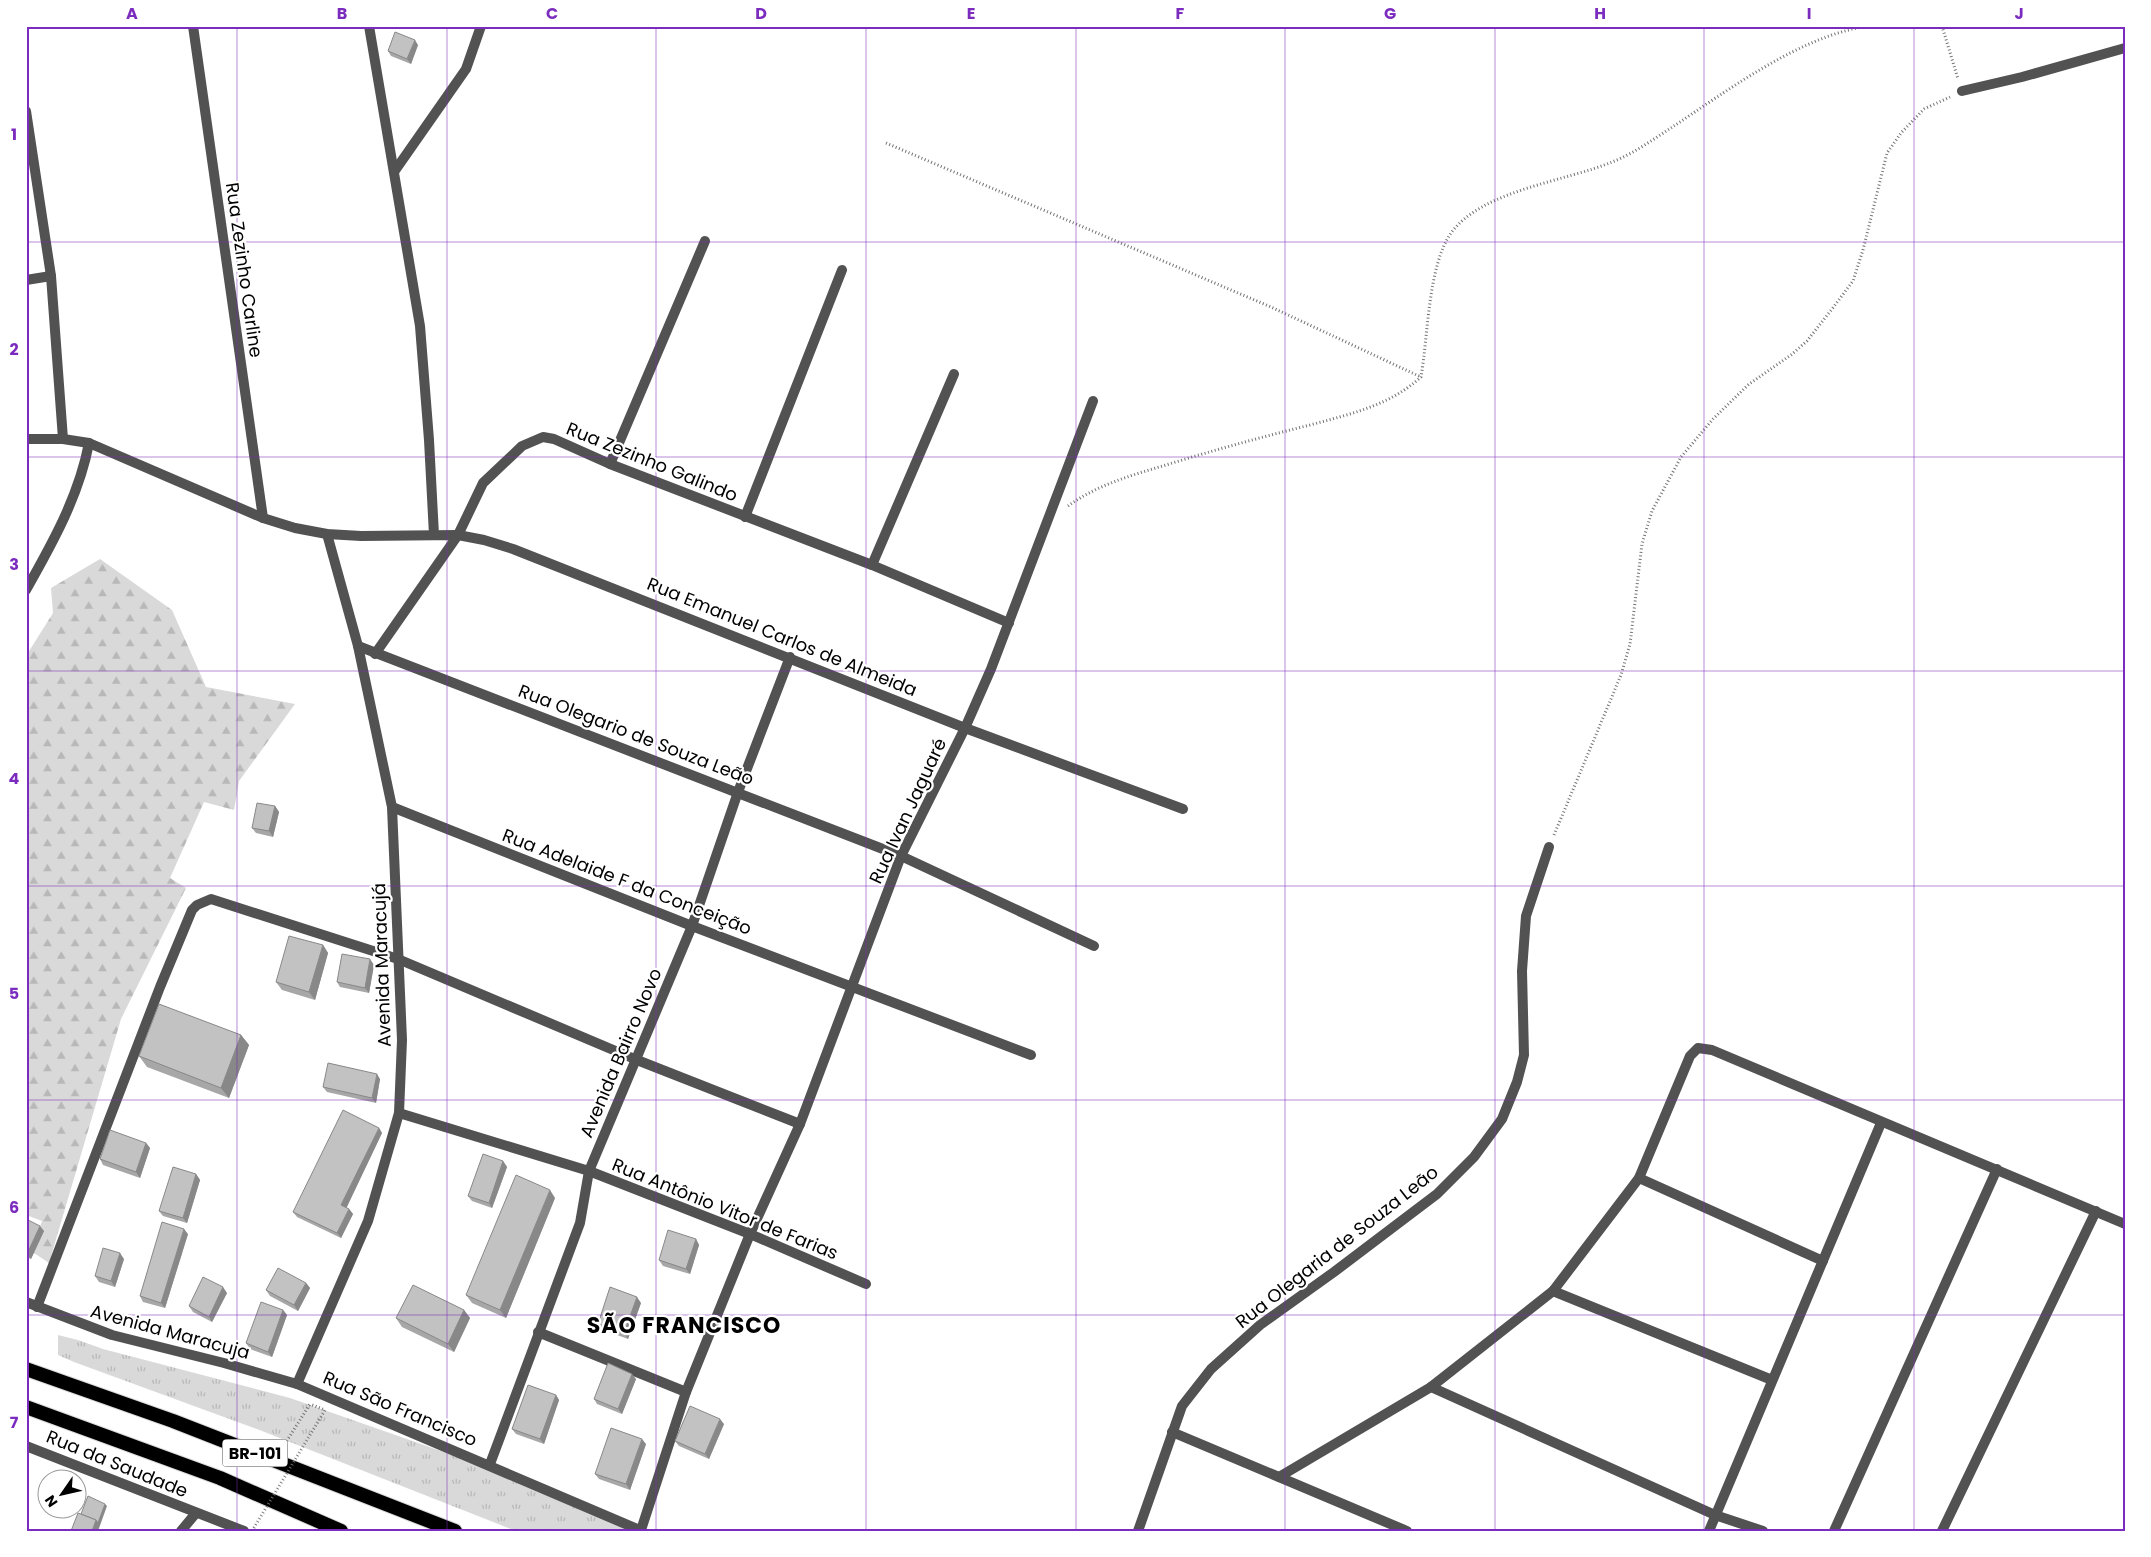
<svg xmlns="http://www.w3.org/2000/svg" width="2151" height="1557" font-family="Poppins,sans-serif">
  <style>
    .grass { fill: url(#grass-tufts) }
    .forest { fill: url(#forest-firs) }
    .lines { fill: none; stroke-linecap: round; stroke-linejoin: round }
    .trunk-casing { stroke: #dbdbdb; stroke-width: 16 }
    .path { stroke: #747474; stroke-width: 3; stroke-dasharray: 1 2.5; stroke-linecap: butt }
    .minor { stroke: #525252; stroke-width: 10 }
    .tertiary { stroke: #525252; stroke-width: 10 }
    .trunk { stroke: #000; stroke-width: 14 }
    .path-bridge { stroke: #747474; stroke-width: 3; stroke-dasharray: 1 2.5; stroke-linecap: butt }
    .wall { fill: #a7a7a7 }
    .shaded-wall { fill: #888 }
    .building { fill: #c2c2c2; stroke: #888 }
    .grid { fill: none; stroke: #7b2cbf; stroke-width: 1; stroke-opacity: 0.55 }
    .labels { text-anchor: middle; stroke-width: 4.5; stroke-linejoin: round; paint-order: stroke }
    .shield { fill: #fff; stroke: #4c4c4c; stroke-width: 1 }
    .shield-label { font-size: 16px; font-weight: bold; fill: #000 }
    .street-label { font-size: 18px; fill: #000; stroke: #fff }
    .district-label { font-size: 22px; font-weight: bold; letter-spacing: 1px; fill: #000; stroke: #fff }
    .neatline { fill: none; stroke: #7b2cbf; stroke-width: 2 }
    .grid-label { font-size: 16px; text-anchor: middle; font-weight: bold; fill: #7b2cbf }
  </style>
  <defs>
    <pattern id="grass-tufts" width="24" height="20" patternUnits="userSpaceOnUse" patternTransform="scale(1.25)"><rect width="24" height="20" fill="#d9d9d9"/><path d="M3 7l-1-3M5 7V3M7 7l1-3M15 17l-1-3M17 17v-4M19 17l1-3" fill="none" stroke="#b8b8b8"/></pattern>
    <pattern id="forest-firs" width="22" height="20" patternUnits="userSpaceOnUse" patternTransform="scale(1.25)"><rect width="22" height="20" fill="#d9d9d9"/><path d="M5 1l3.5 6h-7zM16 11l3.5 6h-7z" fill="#b8b8b8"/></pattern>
  </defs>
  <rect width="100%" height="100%" fill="#fff"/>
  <path class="grass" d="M58,1335L78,1340L103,1349L290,1398L478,1464L638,1531H516L257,1429L74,1362L58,1355Z"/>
  <path class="forest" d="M100,559L172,610L206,687L295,704L239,781L234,810L204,802L170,878L186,888L121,1019L49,1263L31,1251L42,1221L26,1215V656L53,613L51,588Z"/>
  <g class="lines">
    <g class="trunk-casing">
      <g id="trunk">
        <path d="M26,1369L173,1421L455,1531"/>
        <path d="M26,1407L220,1478L341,1531"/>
      </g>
    </g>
    <g class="path">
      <path d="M1942,26L1958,79"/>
      <path d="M886,143L1271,307L1421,377"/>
      <path d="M1068,506C1097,485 1132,475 1166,465C1214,450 1262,437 1310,425C1350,414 1389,406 1421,377C1428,337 1428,266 1451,233C1482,190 1567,181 1612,162C1633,154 1652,140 1671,128C1727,91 1801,35 1869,26"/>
      <path d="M1554,835L1621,675L1630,644L1642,544L1652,511L1681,457L1713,419L1749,384L1791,355L1807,341L1832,309L1853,281L1863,250L1887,153L1901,133L1924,109L1950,97"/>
      <path d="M283,1447L310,1404"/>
    </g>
    <g class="minor">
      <path d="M193,26L263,518"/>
      <path d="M369,26L420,326L429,440L434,535"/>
      <path d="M1962,91L2022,77L2125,48"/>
      <path d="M26,111L51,276L63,439"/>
      <path d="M394,172L466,69L481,26"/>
      <path d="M26,280L51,276"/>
      <path d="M26,439H63L89,443L263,518L295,528L327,534L361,536L458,535L484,540L513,549L965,728L1183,809"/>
      <path d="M610,464L705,241"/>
      <path d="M745,517L842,270"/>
      <path d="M872,565L954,374"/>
      <path d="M26,590C52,544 79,496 89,443"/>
      <path d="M358,646L901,856L1094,946"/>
      <path d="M375,654L458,535L483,483L522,446L543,437L554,439L610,464L872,565L1009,623"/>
      <path d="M392,807L692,926L1031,1055"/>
      <path d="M399,1113L589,1171L750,1234L866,1284"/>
      <path d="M1639,1178L1823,1261"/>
      <path d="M1553,1291L1772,1380"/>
      <path d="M37,1307L160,987L192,910L197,905L211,899L398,959L637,1060L800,1124"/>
      <path d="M538,1332L686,1392"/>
      <path d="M297,1384L368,1221L399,1113L402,1040L392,807L358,646L327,534"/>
      <path d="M1431,1387L1715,1515L1763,1531"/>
      <path d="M1172,1432L1407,1531"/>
      <path d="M490,1464L580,1223L589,1171L692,926L738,792L790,657"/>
      <path d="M1279,1477L1431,1387L1553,1291L1639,1178L1690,1056L1698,1048L1712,1050L2125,1224"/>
      <path d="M641,1530L686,1392L750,1234L800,1124L901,856L965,728L991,669L1093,401"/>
      <path d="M1138,1531L1182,1406L1211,1369L1260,1325L1334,1272L1437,1194L1474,1157L1502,1119L1517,1082L1524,1055L1522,971L1526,916L1549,847"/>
      <path d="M1709,1531L1881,1123"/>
      <path d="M1834,1531L1997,1169"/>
      <path d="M1942,1531L2096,1211"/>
    </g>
    <g class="tertiary">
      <path d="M26,1302L112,1335L224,1363L297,1384L642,1531"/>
      <path d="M26,1446L244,1531"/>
      <path d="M181,1531L196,1513"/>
    </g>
    <use href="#trunk" class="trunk"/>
    <path class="path-bridge" d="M252,1531L325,1410L310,1404"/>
  </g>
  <g class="wall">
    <path d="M418,45L411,64L391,56L388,51Z"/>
    <path d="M275,806L279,812L273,837L256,833L252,828Z"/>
    <path d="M323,945L328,953L315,1000L282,990L276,982Z"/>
    <path d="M374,965L369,993L340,987L337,982Z"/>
    <path d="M241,1035L249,1045L229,1098L147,1067L139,1056Z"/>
    <path d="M380,1079L376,1103L327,1092L323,1087Z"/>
    <path d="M379,1128L382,1133L346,1208L349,1209L353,1214L341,1238L297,1217L293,1212Z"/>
    <path d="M146,1143L150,1148L140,1178L103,1165L100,1159Z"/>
    <path d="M503,1161L507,1167L492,1208L472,1201L468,1196Z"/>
    <path d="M196,1174L200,1180L187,1223L163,1216L159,1211Z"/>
    <path d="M555,1198L506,1318L472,1303L466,1295Z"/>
    <path d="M26,1219L44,1231L31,1259L26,1257Z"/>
    <path d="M188,1234L165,1308L143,1302L140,1296Z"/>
    <path d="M696,1239L699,1245L690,1274L663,1266L659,1260Z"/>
    <path d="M124,1259L115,1287L99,1282L95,1276Z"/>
    <path d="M306,1283L310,1288L298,1311L270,1296L266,1290Z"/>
    <path d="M227,1293L212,1322L193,1312L189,1306Z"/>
    <path d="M641,1303L628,1339L601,1329L598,1324Z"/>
    <path d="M283,1310L287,1315L272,1357L250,1349L246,1343Z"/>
    <path d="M464,1310L470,1318L454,1352L402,1327L396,1318Z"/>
    <path d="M636,1379L622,1414L597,1404L594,1399Z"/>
    <path d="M556,1395L559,1400L544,1444L516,1434L512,1429Z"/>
    <path d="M724,1424L709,1459L679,1446L675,1441Z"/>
    <path d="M646,1444L630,1490L599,1479L595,1474Z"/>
  </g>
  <g class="shaded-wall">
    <path d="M415,40L418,45L411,64L407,59Z"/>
    <path d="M275,806L279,812L273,837L269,831Z"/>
    <path d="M323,945L328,953L315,1000L309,992Z"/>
    <path d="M370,959L374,965L369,993L365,988Z"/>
    <path d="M241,1035L249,1045L229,1098L221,1088Z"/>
    <path d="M377,1074L380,1079L376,1103L372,1098Z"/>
    <path d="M379,1128L382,1133L345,1211L341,1205Z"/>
    <path d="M146,1143L150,1148L140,1178L136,1172Z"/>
    <path d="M503,1161L507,1167L492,1208L489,1203Z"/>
    <path d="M196,1174L200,1180L187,1223L183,1218Z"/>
    <path d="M550,1190L555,1198L506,1318L500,1310Z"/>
    <path d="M349,1209L353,1214L341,1238L337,1233Z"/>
    <path d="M40,1226L44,1231L31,1259L27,1254Z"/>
    <path d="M184,1229L188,1234L165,1308L161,1303Z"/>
    <path d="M696,1239L699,1245L690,1274L686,1269Z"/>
    <path d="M120,1253L124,1259L115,1287L111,1281Z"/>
    <path d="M306,1283L310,1288L298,1311L294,1305Z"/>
    <path d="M223,1287L227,1293L212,1322L209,1317Z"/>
    <path d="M637,1297L641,1303L628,1339L624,1333Z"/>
    <path d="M283,1310L287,1315L272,1357L268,1352Z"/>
    <path d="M464,1310L470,1318L454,1352L448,1344Z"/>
    <path d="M632,1374L636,1379L622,1414L618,1409Z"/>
    <path d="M556,1395L559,1400L544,1444L540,1439Z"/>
    <path d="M720,1419L724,1424L709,1459L705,1454Z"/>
    <path d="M642,1439L646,1444L630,1490L626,1484Z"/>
    <path d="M105,1504L107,1506L98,1531H92L96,1520Z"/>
  </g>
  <g class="building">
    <path d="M395,32L415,40L407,59L388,51Z"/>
    <path d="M257,803L275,806L269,831L252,828Z"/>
    <path d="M289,936L323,945L309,992L276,982Z"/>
    <path d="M342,954L370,959L365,988L337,982Z"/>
    <path d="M159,1004L241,1035L221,1088L139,1056Z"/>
    <path d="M328,1063L377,1074L372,1098L323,1087Z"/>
    <path d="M343,1110L379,1128L341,1205L349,1209L337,1233L293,1212Z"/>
    <path d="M110,1130L146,1143L136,1172L100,1159Z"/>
    <path d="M483,1154L503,1161L489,1203L468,1196Z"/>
    <path d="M173,1167L196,1174L183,1218L159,1211Z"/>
    <path d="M516,1175L550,1190L500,1310L466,1295Z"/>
    <path d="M26,1219L40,1226L27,1254L26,1253Z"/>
    <path d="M162,1222L184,1229L161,1303L140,1296Z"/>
    <path d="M668,1230L696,1239L686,1269L659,1260Z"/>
    <path d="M103,1248L120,1253L111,1281L95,1276Z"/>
    <path d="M278,1268L306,1283L294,1305L266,1290Z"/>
    <path d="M203,1277L223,1287L209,1317L189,1306Z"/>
    <path d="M413,1285L464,1310L448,1344L396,1318Z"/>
    <path d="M610,1287L637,1297L624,1333L598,1324Z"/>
    <path d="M261,1302L283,1310L268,1352L246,1343Z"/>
    <path d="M608,1363L632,1374L618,1409L594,1399Z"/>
    <path d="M528,1385L556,1395L540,1439L512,1429Z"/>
    <path d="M690,1406L720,1419L705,1454L675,1441Z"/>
    <path d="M611,1428L642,1439L626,1484L595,1474Z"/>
    <path d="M88,1496L105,1504L98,1523L96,1520L81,1514Z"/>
    <path d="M78,1513L96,1520L92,1531H71Z"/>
  </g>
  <path class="grid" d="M237,26V1531M447,26V1531M656,26V1531M866,26V1531M1076,26V1531M1285,26V1531M1495,26V1531M1704,26V1531M1914,26V1531M26,242H2125M26,457H2125M26,671H2125M26,886H2125M26,1100H2125M26,1315H2125"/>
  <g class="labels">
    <rect class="shield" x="222.5" y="1439.5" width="65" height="27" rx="4"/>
    <g class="shield-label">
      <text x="255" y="1459">BR-101</text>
    </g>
    <g class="street-label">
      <text transform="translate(244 270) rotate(82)" y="6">Rua Zezinho Carline</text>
      <text transform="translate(652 462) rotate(22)" y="6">Rua Zezinho Galindo</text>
      <text transform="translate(782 637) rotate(22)" y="6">Rua Emanuel Carlos de Almeida</text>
      <text transform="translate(636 735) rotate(21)" y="6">Rua Olegario de Souza Leão</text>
      <text transform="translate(908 811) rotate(-65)" y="6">Rua Ivan Jaguaré</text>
      <text transform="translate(627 882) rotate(21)" y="6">Rua Adelaide F da Conceição</text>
      <text transform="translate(382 965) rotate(-92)" y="6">Avenida Maracujá</text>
      <text transform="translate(621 1053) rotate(-67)" y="6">Avenida Bairro Novo</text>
      <text transform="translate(725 1209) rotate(22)" y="6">Rua Antônio Vitor de Farias</text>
      <text transform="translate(1337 1247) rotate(-38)" y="6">Rua Olegaria de Souza Leão</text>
      <text transform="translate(170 1332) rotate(15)" y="6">Avenida Maracuja</text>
      <text transform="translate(400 1409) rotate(23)" y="6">Rua São Francisco</text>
      <text transform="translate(117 1464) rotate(22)" y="6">Rua da Saudade</text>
    </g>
    <g class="district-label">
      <text x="684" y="1333">SÃO FRANCISCO</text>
    </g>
  </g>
  <rect width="2151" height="1557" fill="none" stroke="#ffffff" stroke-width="55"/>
  <g transform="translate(62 1494) rotate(236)"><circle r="24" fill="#ffffff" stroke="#999999"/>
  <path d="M0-4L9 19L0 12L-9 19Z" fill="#000000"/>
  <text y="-8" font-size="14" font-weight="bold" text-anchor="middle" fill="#000000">N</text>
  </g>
  <rect x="28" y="28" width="2096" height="1502" class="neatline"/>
  <g class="grid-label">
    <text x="132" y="19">A</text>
    <text x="342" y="19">B</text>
    <text x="552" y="19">C</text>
    <text x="761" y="19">D</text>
    <text x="971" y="19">E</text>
    <text x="1180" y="19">F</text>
    <text x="1390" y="19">G</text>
    <text x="1600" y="19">H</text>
    <text x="1809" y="19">I</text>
    <text x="2019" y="19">J</text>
    <text x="14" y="140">1</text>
    <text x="14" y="355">2</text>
    <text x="14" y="570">3</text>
    <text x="14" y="784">4</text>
    <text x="14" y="999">5</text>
    <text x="14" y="1213">6</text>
    <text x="14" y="1428">7</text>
  </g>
</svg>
